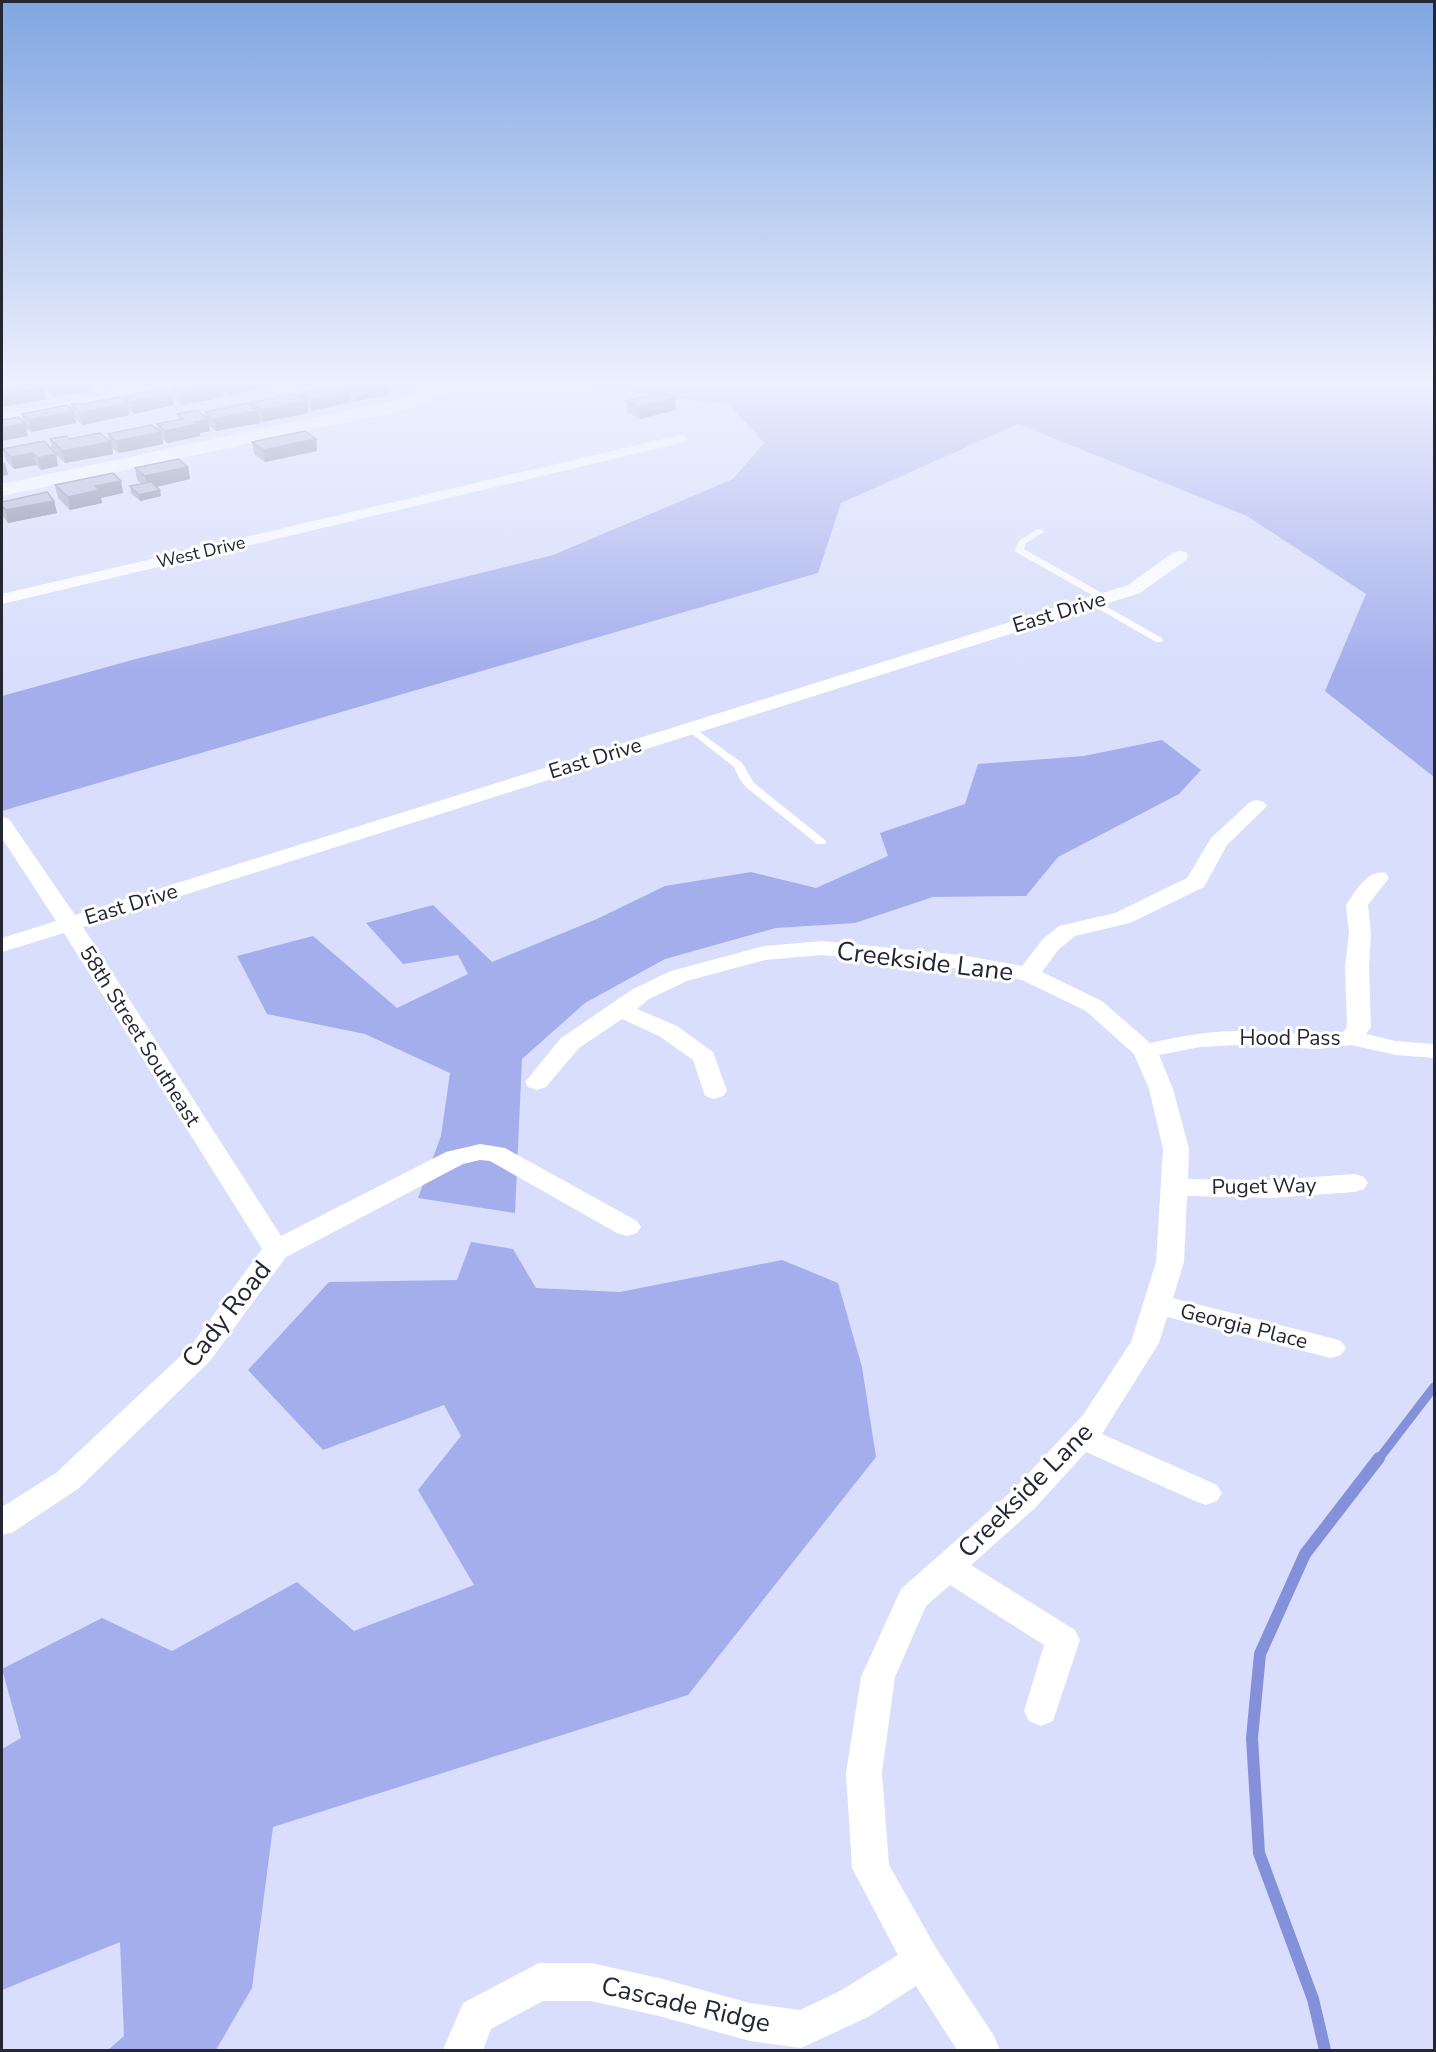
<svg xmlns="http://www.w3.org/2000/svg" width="1436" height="2052" font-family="'Nunito Sans',sans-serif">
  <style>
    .green { fill: #a4aeec }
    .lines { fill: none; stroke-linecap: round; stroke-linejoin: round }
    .stream-far1 { stroke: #8490da; stroke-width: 9 }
    .stream { stroke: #8490da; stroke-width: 12 }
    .lane { fill: #fff; fill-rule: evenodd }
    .street { fill: #fff; fill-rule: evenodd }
    .secondary { fill: #fff; fill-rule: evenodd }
    .wall { fill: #9499b1 }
    .shaded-wall { fill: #787d90 }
    .building { fill: #acb2ce; stroke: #787d90; stroke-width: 1.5 }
    .labels { text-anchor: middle; stroke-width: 6; stroke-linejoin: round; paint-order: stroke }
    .far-street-label { font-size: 18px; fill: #242631; stroke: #fff }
    .street-label { font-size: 21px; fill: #242631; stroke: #fff }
    .near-street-label { font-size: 26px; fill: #242631; stroke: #fff }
  </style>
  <rect width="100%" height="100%" fill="#d8defc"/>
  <g class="green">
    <path d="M574,384H1434V777L1325,691L1366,594L1247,516L1018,424L841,503L818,573L2,811V696L136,659L553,555L733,479L764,443L730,405Z"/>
    <path d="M1162,740L1201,770L1179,794L1058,857L1026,896L933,897L855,923L776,928L665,959L585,1003L522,1059L515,1213L418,1198L441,1136L450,1073L365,1034L267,1014L237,956L313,936L397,1008L468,974L458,955L403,964L366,923L433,905L492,962L597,919L665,886L751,872L816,888L888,856L880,833L965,804L978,764L1084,756Z"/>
    <path d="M471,1242L513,1249L536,1288L620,1292L782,1260L838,1283L862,1367L876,1457L688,1695L273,1827L252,1988L216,2050H108L124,2036L120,1942L2,1990V1749L21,1738L2,1669L102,1618L172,1651L297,1582L354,1631L474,1585L418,1490L461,1436L444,1405L323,1450L248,1370L329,1282L457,1280Z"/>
  </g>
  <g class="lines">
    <path class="stream-far1" d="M1378,1460L1434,1387"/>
    <path class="stream" d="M1325,2050L1313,1999L1259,1853L1252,1738L1260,1654L1305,1554L1379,1458"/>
    <g class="lane">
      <path d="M1038,529L1045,531L1026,543L1024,549L1107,596V600H1101L1016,552L1015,550L1020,540Z"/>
      <path d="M1093,599L1162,638L1163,640L1162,642H1156L1090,604L1089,602Z"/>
      <path d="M690,725L742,763L754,783L825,840L826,842L825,844H817L746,787L740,780L734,767L687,730L685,728Z"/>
    </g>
    <g class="street">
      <path d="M157,384H184L177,388L2,422V414Z"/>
      <path d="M680,435L685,436L687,439L685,442L2,604V594Z"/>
      <path d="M1180,551L1186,552L1188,556L1186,560L1140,593L83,927L281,1236L446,1152L480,1144L505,1148L637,1221L641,1227L637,1233L627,1236L617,1233L490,1161L480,1160L463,1164L286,1257L210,1361L78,1489L13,1532L2,1535V1507L56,1473L190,1347L262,1249L64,933L2,952V938L56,921L2,838V817L9,819L75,915L1128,585L1174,552Z"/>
      <path d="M1257,800L1264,802L1267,806L1227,845L1204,887L1130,923L1075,936L1059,949L1042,972L1102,1001L1150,1043C1179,1037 1207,1031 1237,1031C1273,1031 1308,1036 1343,1032L1347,1027L1345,967L1349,933L1346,905C1356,891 1367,869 1386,873L1389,878L1368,905L1371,933L1369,967L1371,1027L1366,1034L1396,1041L1434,1044V1058L1396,1055L1351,1045L1318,1049L1237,1045L1200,1047L1159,1055L1173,1089L1189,1149L1188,1179L1271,1180L1355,1174L1364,1177L1368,1183L1364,1189L1355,1192L1271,1198L1187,1196L1184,1262L1173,1298L1331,1338L1341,1341L1346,1348L1341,1355L1331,1358L1167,1317L1159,1343L1102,1434L1217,1485L1222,1493L1217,1501L1206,1505L1195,1501L1086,1452L1035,1508L971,1565L1075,1630L1080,1640L1053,1721L1041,1726L1029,1721L1024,1711L1044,1645L950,1585L926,1606L895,1677L882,1773L889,1865L936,1948L994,2036L1000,2050H957L916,1986L868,2017L801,2048L750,2041L659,2016L591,2001H543L491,2029L483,2050H443L463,2003L539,1963H591L659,1978L750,2003L800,2010L840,1991L898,1955L852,1868L846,1773L861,1677L901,1589L1013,1490L1083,1415L1131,1342L1156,1262L1163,1149L1149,1089L1134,1054L1086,1011L1022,980L961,969L822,955L765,960L687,981L649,999L637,1009L677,1026L713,1052L727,1091L723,1096L714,1099L705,1096L693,1060L659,1036L622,1019L579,1048L546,1087L537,1090L528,1087L525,1082L561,1038L633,989L671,971L764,946L822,941L961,955L1022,966L1043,939L1059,926L1115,913L1187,878L1211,838L1250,802Z"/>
    </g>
    <path class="secondary" d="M438,384H464L461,388L406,410L2,496V484L400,399Z"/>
  </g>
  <g class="wall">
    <path d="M45,384H93L94,390L54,397L46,390Z"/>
    <path d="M183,384H269L270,387L230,395L223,390L224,397L182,405L173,398L174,405L134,414L128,409L129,415L83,425L75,418L76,423L31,432L26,428L28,436L23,422L22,414L72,409L71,404L125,401L124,396L171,393L170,386Z"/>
    <path d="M343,384H421L396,390L391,386V392L386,393V395L356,401L351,397V402L312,411L308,408V413L263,422L259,419L260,423L216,431L209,426L210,431L200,433V436L167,443L162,438L163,444L119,453L112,448L113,454L65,463L56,455L58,466L41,470L36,465L14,469L6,461L3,449L52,450L50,439L109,440L108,434L158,430L157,424L178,420L177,414L205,417V412L252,406L251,403L300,396V392L343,386Z"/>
    <path d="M2,388L46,399L4,407L2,404Z"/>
    <path d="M675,398L676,410L640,419L627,412L626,401Z"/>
    <path d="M316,439L317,451L265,462L254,454L252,442Z"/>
    <path d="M188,467L190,479L156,487L161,496L140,501L131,493L130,486L142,484L137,480L135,468Z"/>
    <path d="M121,481L123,493L101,498L102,503L70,510L58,498L55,485Z"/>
    <path d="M54,501L57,513L8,523L2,515V502Z"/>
  </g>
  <g class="shaded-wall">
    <path d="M63,384H93L94,390L54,397L52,386Z"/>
    <path d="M102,384H122L103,388Z"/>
    <path d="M229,384H269L270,387L230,395Z"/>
    <path d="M274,384H287L275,386Z"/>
    <path d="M297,384H312L298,387Z"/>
    <path d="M383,384H391V392L386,393V395L356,401L355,389Z"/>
    <path d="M396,384H421L396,390Z"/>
    <path d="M223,385L224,397L182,405L180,394Z"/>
    <path d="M44,387L46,399L4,407L2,395Z"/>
    <path d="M350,391L351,402L312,411L311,400Z"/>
    <path d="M172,394L174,405L134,414L132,402Z"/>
    <path d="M675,398L676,410L640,419L639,407Z"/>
    <path d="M307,401L308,413L263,422L262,410Z"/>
    <path d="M128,403L129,415L83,425L81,413Z"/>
    <path d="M74,411L76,423L31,432L29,420Z"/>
    <path d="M258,411L260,423L216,431L214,419Z"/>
    <path d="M208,419L210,431L200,433V436L167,443L165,431L195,422Z"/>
    <path d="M25,424L28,436L2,441V428Z"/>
    <path d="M161,432L163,444L119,453L116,441Z"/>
    <path d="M316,439L317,451L265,462L263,450Z"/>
    <path d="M111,442L113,454L65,463L63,451Z"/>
    <path d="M33,453L36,465L14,469L11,457Z"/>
    <path d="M56,454L58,466L41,470L38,458Z"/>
    <path d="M5,462L8,475L2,476V464Z"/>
    <path d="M188,467L190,479L147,489L145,476Z"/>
    <path d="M121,481L123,493L101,498L102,503L70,510L68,497L95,486Z"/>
    <path d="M160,490L161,496L140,501L139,495Z"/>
    <path d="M54,501L57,513L8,523L6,510Z"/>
  </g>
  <g class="building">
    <path d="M25,384H40L44,387L2,395V388Z"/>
    <path d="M50,384H63L52,386Z"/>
    <path d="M183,384H221L223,385L180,394L170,386Z"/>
    <path d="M346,384H385L355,389Z"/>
    <path d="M341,385L350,391L311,400L300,392Z"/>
    <path d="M164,387L172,394L132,402L124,396Z"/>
    <path d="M662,392L675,398L639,407L626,401Z"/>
    <path d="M296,393L307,401L262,410L251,403Z"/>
    <path d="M119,397L128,403L81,413L71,404L87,403Z"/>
    <path d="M248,403L258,411L214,419L205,412Z"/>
    <path d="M67,405L74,411L29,420L22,414Z"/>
    <path d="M197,410L208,419L195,422L198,424L165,431L157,424L183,419L177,414Z"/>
    <path d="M18,417L25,424L2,428V420Z"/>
    <path d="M152,425L161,432L116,441L108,434Z"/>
    <path d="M305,431L316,439L263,450L252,442Z"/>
    <path d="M100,433L111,442L63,451L50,439L66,436L69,439Z"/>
    <path d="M44,441L56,454L38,458L33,453L11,457L3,449Z"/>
    <path d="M178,459L188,467L145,476L135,468Z"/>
    <path d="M113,473L121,481L95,486L99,490L68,497L55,485Z"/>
    <path d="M151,482L160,490L139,495L130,486Z"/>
    <path d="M47,492L54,501L6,510L2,506V502Z"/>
  </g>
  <linearGradient id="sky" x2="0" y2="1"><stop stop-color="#80a6e2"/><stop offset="0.57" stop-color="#edf0fe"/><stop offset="1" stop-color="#edf0fe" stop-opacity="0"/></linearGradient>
  <rect width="1436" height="671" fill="url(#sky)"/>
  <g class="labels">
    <g class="far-street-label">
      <text transform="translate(201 552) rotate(-13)" y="6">West Drive</text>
    </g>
    <g class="street-label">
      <text transform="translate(1059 612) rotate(-17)" y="7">East Drive</text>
      <text transform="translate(595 758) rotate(-17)" y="7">East Drive</text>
      <text transform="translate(131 904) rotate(-17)" y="7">East Drive</text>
      <text transform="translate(140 1036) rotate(58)" y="7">58th Street Southeast</text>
      <text x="1290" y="1045">Hood Pass</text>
      <text transform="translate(1264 1186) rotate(-1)" y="7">Puget Way</text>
      <text transform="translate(1244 1326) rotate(14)" y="7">Georgia Place</text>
    </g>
    <g class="near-street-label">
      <text transform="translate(925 961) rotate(7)" y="9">Creekside Lane</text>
      <text transform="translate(226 1314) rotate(-52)" y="9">Cady Road</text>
      <text transform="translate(1025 1490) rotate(-45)" y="9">Creekside Lane</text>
      <text transform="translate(686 2004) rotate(13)" y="9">Cascade Ridge</text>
    </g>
  </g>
  <rect width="1436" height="2052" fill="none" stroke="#242631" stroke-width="6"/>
</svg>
